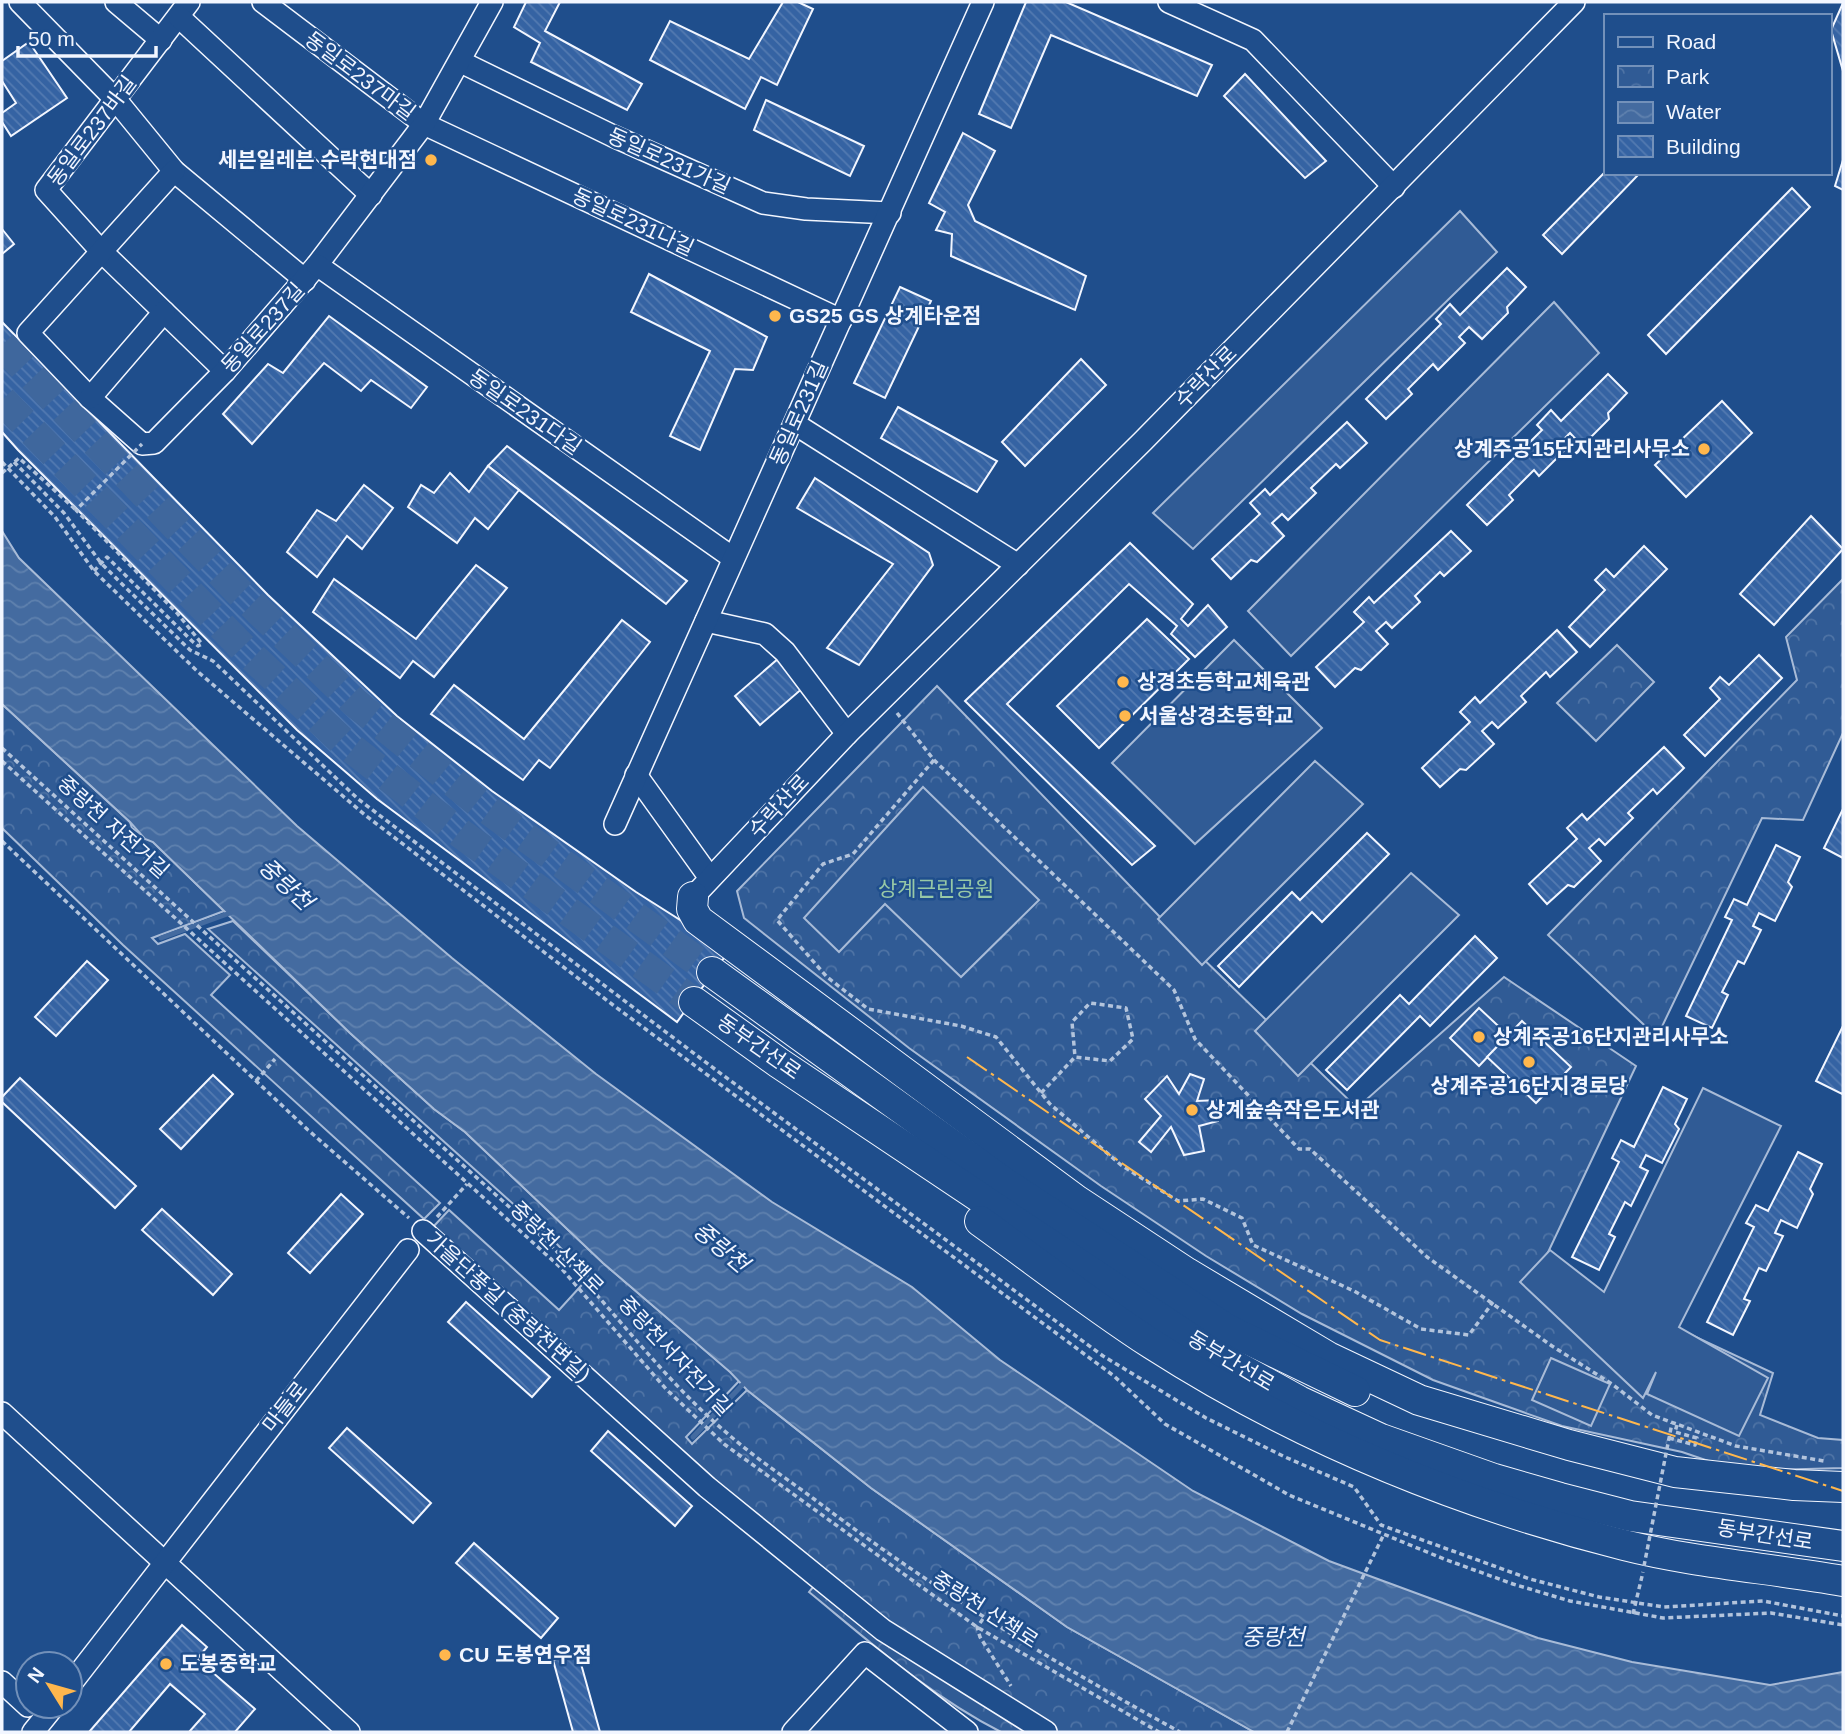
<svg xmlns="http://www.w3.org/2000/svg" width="1845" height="1734" font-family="Arial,'Noto Sans KR',sans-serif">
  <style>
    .park { fill: url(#park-crowns); stroke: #a8bbd7; stroke-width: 2 }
    .built { fill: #305b95; stroke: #a8bbd7; stroke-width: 2 }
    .water { fill: url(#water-waves); stroke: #a8bbd7; stroke-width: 2 }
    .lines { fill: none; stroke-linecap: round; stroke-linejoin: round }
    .stream { stroke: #446ba0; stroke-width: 5 }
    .building { fill: url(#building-back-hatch); stroke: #f2f6ff; stroke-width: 2 }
    .highway-tunnel { stroke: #3f679d; stroke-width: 30; stroke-dasharray: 30 15; stroke-linecap: butt }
    .minor-casing { stroke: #f2f6ff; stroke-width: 24 }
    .highway-casing { stroke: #f2f6ff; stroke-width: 32 }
    .path { stroke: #b3c4dc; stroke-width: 3.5; stroke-dasharray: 5 3.5; stroke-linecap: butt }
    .minor { stroke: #1f4e8c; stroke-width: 21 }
    .highway { stroke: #1f4e8c; stroke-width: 30 }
    .path-bridge { stroke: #b3c4dc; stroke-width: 3.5; stroke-dasharray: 5 3.5; stroke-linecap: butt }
    .power { stroke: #ffb74d; stroke-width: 2; stroke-dasharray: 24 5 3.5 5; stroke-linecap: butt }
    .poi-dot { fill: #ffb74d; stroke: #1f4e8c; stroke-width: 2.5 }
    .labels { text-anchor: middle; stroke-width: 5; stroke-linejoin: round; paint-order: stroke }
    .street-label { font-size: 21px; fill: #f2f6ff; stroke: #1f4e8c }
    .poi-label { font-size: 21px; font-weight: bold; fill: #f2f6ff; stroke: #1f4e8c; text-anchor: start }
    .park-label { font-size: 21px; fill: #97c8a6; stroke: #1f4e8c }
    .water-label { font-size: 23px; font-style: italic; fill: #f2f6ff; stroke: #1f4e8c }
  </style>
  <defs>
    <pattern id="park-crowns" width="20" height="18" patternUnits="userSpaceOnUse" patternTransform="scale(1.75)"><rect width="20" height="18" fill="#305b95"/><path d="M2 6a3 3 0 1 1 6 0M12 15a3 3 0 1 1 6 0" fill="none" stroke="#4e73a5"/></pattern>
    <pattern id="water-waves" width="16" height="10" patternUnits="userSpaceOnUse" patternTransform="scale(1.75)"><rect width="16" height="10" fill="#446ba0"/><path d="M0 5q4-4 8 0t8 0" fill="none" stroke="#5f81ae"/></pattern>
    <pattern id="building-back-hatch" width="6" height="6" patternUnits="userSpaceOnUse" patternTransform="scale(1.75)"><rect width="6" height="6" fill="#3563a3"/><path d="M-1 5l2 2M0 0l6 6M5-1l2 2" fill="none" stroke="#537ab1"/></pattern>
  </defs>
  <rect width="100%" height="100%" fill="#1f4e8c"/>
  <g class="park">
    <path d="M1843,579V733L1803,820L1762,818L1657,1037L1548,935L1797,680L1786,637Z"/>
    <path d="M1617,645L1654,682L1596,741L1557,703Z"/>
    <path d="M937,686L1160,917L1357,1108L1504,977L1636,1066L1542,1265L1773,1373L1760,1415L1818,1438L1843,1440V1468L1738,1471L1682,1452L1562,1426L1433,1380L1302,1314L1206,1256L1101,1186L909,1048L744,918L737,891Z"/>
    <path d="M2,704L130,822L132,828L153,842L224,911L152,938L158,944L185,934L230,975L211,995L440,1203L424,1219L123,945L2,828Z"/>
    <path d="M233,921L350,1033L434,1109L465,1132L603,1263L740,1380L686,1437L692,1444L747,1390L871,1488L1067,1627L1254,1732H1001C930,1696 870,1642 809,1592L822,1576L433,1227L449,1210L559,1310L589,1277L551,1238L208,929Z"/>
  </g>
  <g class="built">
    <path d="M1460,211L1497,252L1193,549L1153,513Z"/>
    <path d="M1554,302L1599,353L1291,656L1248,611Z"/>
    <path d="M1234,640L1322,728L1195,844L1112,763Z"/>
    <path d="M1315,761L1363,804L1202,965L1158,919Z"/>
    <path d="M923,787L1039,900L961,977L885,904L839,952L804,918Z"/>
    <path d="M1411,873L1459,915L1298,1076L1255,1031Z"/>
    <path d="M1703,1088L1781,1126L1679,1327L1768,1378L1739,1436L1647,1394L1656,1372L1643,1398L1520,1282L1550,1250L1604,1292Z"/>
    <path d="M1551,1358L1610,1384L1591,1426L1532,1400Z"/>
  </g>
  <path class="water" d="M2,531L19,558L297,826L452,958L596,1074L772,1202L912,1287L1000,1360L1193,1491L1329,1561L1538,1638L1632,1662L1770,1685L1843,1672V1732H1254L1067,1627L871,1488L747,1390L730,1372L603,1263L465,1132L434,1109L350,1033L153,842L145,839L130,822L2,704Z"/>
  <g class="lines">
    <g class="stream">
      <path d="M161,938L230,913"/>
      <path d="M693,1437L746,1381"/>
    </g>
  </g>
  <g class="building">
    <path d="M526,2H560L545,31L642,84L627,110L531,62L540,43L514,27Z"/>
    <path d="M783,2H798L813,9L777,85L761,77L745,109L650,60L670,21L749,59Z"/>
    <path d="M1026,2H1066L1212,65L1197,96L1051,35L1011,128L979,114Z"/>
    <path d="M1843,3V71L1831,30Z"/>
    <path d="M29,42L67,98L11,136L2,122V113L16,103L2,81V61Z"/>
    <path d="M1245,74L1326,161L1305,178L1224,96Z"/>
    <path d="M766,100L864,146L850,176L754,130Z"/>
    <path d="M963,133L995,151L968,205L975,221L1086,276L1075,310L951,256L952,234L936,230L945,212L929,203Z"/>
    <path d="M1843,160V190L1835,186Z"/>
    <path d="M1605,172L1640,173L1562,254L1543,235Z"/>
    <path d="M1792,188L1810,207L1666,354L1648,335Z"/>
    <path d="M2,229L14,244L2,254Z"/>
    <path d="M1507,268L1526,287L1507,307L1508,313L1482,339L1469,327L1459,337L1465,343L1438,370L1433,364L1408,389L1412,394L1386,419L1366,399L1441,324L1436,319L1450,304L1460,315Z"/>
    <path d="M649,274L767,337L753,370L735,369L700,450L670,436L710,351L631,312Z"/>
    <path d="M900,287L931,301L885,398L854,383Z"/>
    <path d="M329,316L427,387L411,408L371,380L361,391L324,363L252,444L223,414L268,364L283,373Z"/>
    <path d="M2,322L268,595L397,716L492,791L636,892L729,951L677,1022L377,799L297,730L18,450L2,432Z"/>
    <path d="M1081,359L1106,385L1025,466L1002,442Z"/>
    <path d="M1608,374L1627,393L1608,413L1609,419L1582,446L1570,433L1560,443L1566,449L1539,476L1534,470L1509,495L1513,500L1487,525L1467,505L1542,430L1537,425L1551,410L1561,421Z"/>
    <path d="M1722,401L1752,433L1686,497L1655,465Z"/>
    <path d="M898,407L997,461L977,492L881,438Z"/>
    <path d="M1347,422L1367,443L1340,468L1336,464L1311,488L1316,493L1288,520L1282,514L1272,523L1284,536L1257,562L1251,560L1231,579L1212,559L1260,514L1250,503L1265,489L1270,495Z"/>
    <path d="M507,446L687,581L666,604L488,466Z"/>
    <path d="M488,466L519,490L488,529L475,518L457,543L408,507L421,485L434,493L450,473L469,492Z"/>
    <path d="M815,478L929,553L933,565L859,665L827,648L893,564L797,508Z"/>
    <path d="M364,485L393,508L362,549L347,536L317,577L287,552L317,510L336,521Z"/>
    <path d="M1811,516L1843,549L1774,625L1740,594Z"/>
    <path d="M1451,531L1471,551L1444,576L1440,572L1415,596L1420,602L1392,628L1386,622L1376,631L1388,644L1361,670L1355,668L1335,687L1316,667L1364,622L1354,612L1369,597L1374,603Z"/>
    <path d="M1130,543L1193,604L1181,619L1188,626L1208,605L1227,627L1195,657L1171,634L1177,626L1129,584L1007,704L1155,846L1132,865L965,701Z"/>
    <path d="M1644,546L1667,569L1590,647L1569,627L1605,590L1595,580L1606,569L1614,577Z"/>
    <path d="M476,565L507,588L434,677L413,661L400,678L313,612L334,579L416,639Z"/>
    <path d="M1147,619L1189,659L1099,748L1057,706Z"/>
    <path d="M622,620L650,642L550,768L539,760L523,780L431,714L454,685L524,739Z"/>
    <path d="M1557,630L1577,652L1550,677L1546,672L1521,696L1526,702L1498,728L1492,722L1482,731L1494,744L1466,770L1460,769L1440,787L1422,768L1470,722L1460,712L1475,697L1480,703Z"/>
    <path d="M1759,655L1782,678L1705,756L1684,735L1720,699L1710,688L1720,677L1729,685Z"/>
    <path d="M779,658L804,687L760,725L735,696Z"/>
    <path d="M1664,747L1684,768L1657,794L1653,789L1628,813L1633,818L1605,845L1599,839L1589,848L1601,861L1574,887L1568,885L1547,904L1529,884L1577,839L1567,828L1582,814L1587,820Z"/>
    <path d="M1843,809V858L1824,848Z"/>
    <path d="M1367,833L1389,854L1322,922L1312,912L1239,987L1218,966L1292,892L1300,900Z"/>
    <path d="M1776,845L1800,857L1788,882L1792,887L1775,921L1759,913L1753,926L1761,930L1744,964L1738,961L1722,992L1728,995L1712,1028L1686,1016L1732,920L1725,917L1734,899L1747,905Z"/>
    <path d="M1475,936L1497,958L1430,1026L1420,1016L1347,1090L1326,1070L1400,995L1409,1004Z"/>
    <path d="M87,961L108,980L56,1036L35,1017Z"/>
    <path d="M1479,1008L1508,1035L1479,1066L1450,1038Z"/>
    <path d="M1522,1021L1571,1067L1536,1103L1487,1057Z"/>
    <path d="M1843,1026V1092L1842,1094L1816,1081Z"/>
    <path d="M1190,1074L1204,1079L1197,1101L1218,1100V1121L1199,1126L1204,1151L1184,1155L1171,1127L1151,1152L1139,1142L1161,1116L1145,1099L1167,1076L1179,1094Z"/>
    <path d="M213,1075L233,1094L181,1149L160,1129Z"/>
    <path d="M20,1078L136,1186L115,1208L2,1102V1097Z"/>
    <path d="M1663,1087L1687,1099L1675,1124L1679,1129L1662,1163L1646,1155L1640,1167L1648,1171L1631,1206L1625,1202L1609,1234L1615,1237L1599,1270L1572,1257L1619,1162L1612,1158L1621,1140L1634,1147Z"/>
    <path d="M1798,1152L1822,1164L1810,1189L1813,1194L1797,1228L1781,1220L1775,1233L1783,1236L1766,1271L1759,1268L1744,1299L1750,1301L1733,1335L1707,1322L1754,1227L1746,1223L1756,1205L1768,1211Z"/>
    <path d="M341,1194L363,1214L310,1273L288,1253Z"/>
    <path d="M162,1209L232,1274L213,1295L142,1230Z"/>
    <path d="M466,1302L550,1377L532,1397L448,1322Z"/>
    <path d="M347,1428L431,1503L413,1523L329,1448Z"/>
    <path d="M608,1431L692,1506L675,1526L591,1451Z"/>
    <path d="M474,1543L558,1618L541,1638L456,1563Z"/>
    <path d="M182,1625L207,1647L197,1659L255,1709L235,1732H189L205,1714L170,1684L129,1732H89Z"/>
    <path d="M578,1653L600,1732H573L553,1660Z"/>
  </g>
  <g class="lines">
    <g class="highway-tunnel">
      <path d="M2,345L238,591L354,702L480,804L712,972"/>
      <path d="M2,400L244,649L341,740L460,833L694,1002"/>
    </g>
    <g class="minor-casing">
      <g id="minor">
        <path d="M20,2L116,100L174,171L305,280"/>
        <path d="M116,2L161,40"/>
        <path d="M189,2L46,190L101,251L225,371"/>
        <path d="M263,2L424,124L841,320"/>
        <path d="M1169,2L1253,40L1394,187"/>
        <path d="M179,17L371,195"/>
        <path d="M461,62L613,136L763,203L806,209L890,213"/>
        <path d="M174,171L28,333L90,398L142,444L154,443L225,371L317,265L424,124L492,2"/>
        <path d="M317,265L733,558"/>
        <path d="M90,398L164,312"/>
        <path d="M795,424L1018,565"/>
        <path d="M706,621L765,634L785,652L847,734"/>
        <path d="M636,775L710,878"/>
        <path d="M615,824L983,2"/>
        <path d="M693,897L847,734L1143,441L1574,2"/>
        <path d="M423,1231L707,1487L883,1630L1046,1732"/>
        <path d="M2,1413L349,1732"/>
        <path d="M2,1682L28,1706"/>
        <path d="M70,1685L408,1250"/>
        <path d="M33,1732L54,1706"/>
        <path d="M793,1732L865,1653L967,1732"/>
      </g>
    </g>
    <g class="highway-casing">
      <g id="highway">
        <path d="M693,897L692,909L698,920L1076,1200L1187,1273L1328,1357L1419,1400L1569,1445L1675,1472L1794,1485L1843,1487"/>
        <path d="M712,972L1002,1181L1227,1329L1355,1391"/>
        <path d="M694,1002L779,1063L1212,1353L1299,1401L1381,1439L1494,1479L1560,1498L1630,1516L1843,1546"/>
        <path d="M980,1221C1037,1262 1093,1306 1152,1344C1297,1437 1458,1503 1624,1545C1695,1563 1770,1568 1843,1581"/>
      </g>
    </g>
    <g class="path">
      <path d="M2,462L55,517L94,571L197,671L365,815L613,1005L1114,1376L1165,1424L1289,1495L1444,1559L1513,1584L1570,1601L1663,1618L1771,1613L1843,1625"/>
      <path d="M14,462L64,513L101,563L124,586L190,650L213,661L358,799L716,1070L1103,1356L1206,1418L1285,1457L1354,1487L1381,1525L1530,1579L1599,1597L1664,1607L1763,1601L1843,1616"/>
      <path d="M2,473L19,458L76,510"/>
      <path d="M897,713L934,760L1174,990L1195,1039L1299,1149H1310L1427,1257L1552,1346L1612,1384L1652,1415L1736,1446L1824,1461"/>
      <path d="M2,748C176,907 350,1064 525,1221C598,1286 653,1371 728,1434C755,1458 786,1478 814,1499C930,1587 1052,1662 1180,1732"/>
      <path d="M934,760L853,854L823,864L777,920L827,977L868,1009L961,1026L996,1037L1050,1104L1121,1165L1178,1201L1203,1199L1242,1218L1253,1245L1354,1291L1421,1329L1469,1335L1493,1302"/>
      <path d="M2,761L561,1268L666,1389L724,1444L977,1627L1159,1732"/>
      <path d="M2,841L308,1130L409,1218"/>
      <path d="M256,1081L275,1059"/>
      <path d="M1041,1093L1075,1057L1110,1061L1133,1039L1126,1008L1090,1003L1072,1022L1075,1057"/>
      <path d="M437,1217L467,1184"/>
      <path d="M1669,1438L1695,1445L1697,1438L1675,1432L1677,1425"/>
      <path d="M1633,1614L1643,1572"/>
      <path d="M983,1619L977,1627L980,1637L1011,1686"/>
      <path d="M1287,1732L1383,1536"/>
    </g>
    <use href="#minor" class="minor"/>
    <use href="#highway" class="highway"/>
    <g class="path-bridge">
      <path d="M94,571L107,557L192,641L198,646L202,644L177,613L76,510L142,444"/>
      <path d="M1644,1566L1672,1423"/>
    </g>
    <path class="power" d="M967,1057L1380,1340L1843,1491"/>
  </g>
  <g class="poi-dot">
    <circle cx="431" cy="160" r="7"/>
    <circle cx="775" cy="316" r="7"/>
    <circle cx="1704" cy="449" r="7"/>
    <circle cx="1123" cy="682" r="7"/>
    <circle cx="1125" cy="716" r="7"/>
    <circle cx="1479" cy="1037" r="7"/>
    <circle cx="1529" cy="1062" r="7"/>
    <circle cx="1192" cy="1110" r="7"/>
    <circle cx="445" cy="1655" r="7"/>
    <circle cx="166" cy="1664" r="7"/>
  </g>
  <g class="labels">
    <g class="street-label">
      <text transform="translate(360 76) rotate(37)" y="7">동일로237마길</text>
      <text transform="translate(92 131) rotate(-53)" y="7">동일로237바길</text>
      <text transform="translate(669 161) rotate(24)" y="7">동일로231가길</text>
      <text transform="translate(633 222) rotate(25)" y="7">동일로231나길</text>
      <text transform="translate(263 328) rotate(-48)" y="7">동일로237길</text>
      <text transform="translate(1206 377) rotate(-45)" y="7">수락산로</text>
      <text transform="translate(525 412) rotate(35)" y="7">동일로231다길</text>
      <text transform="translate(799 413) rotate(-66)" y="7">동일로231길</text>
      <text transform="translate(779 806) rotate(-47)" y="7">수락산로</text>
      <text transform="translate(113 827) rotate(42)" y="7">중랑천 자전거길</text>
      <text transform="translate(759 1047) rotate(35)" y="7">동부간선로</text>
      <text transform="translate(557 1248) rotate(45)" y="7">중랑천 산책로</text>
      <text transform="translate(508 1307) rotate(42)" y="7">가을단풍길 (중랑천변길)</text>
      <text transform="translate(675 1356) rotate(47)" y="7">중랑천서자전거길</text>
      <text transform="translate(1231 1361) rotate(31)" y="7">동부간선로</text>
      <text transform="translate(285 1407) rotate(-52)" y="7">마들로</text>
      <text transform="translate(1765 1535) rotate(9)" y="7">동부간선로</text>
      <text transform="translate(985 1610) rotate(33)" y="7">중랑천 산책로</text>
    </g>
    <g class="poi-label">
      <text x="417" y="167" text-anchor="end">세븐일레븐 수락현대점</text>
      <text x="789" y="323">GS25 GS 상계타운점</text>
      <text x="1690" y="456" text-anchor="end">상계주공15단지관리사무소</text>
      <text x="1137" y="689">상경초등학교체육관</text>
      <text x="1139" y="723">서울상경초등학교</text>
      <text x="1493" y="1044">상계주공16단지관리사무소</text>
      <text x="1529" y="1093" text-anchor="middle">상계주공16단지경로당</text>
      <text x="1206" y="1117">상계숲속작은도서관</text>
      <text x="459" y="1662">CU 도봉연우점</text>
      <text x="180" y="1671">도봉중학교</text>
    </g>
    <g class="park-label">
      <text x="936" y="896">상계근린공원</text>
    </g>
    <g class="water-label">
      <text transform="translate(286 884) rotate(43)" y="8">중랑천</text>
      <text transform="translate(721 1247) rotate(40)" y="8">중랑천</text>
      <text x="1273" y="1645">중랑천</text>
    </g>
  </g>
  <rect width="1845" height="1734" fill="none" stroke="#f2f6ff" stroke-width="7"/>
  <rect x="1604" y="14" width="228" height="161" fill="#1f4e8c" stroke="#7391ba" stroke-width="2"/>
  <rect x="1618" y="37" width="35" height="10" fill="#1f4e8c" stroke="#7391ba" stroke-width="2"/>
  <text x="1666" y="49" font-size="21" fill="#f2f6ff">Road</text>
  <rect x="1618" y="66" width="35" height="21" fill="url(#park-crowns)" stroke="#7391ba" stroke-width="2"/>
  <text x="1666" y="84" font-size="21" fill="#f2f6ff">Park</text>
  <rect x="1618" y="102" width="35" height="21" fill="url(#water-waves)" stroke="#7391ba" stroke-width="2"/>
  <text x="1666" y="119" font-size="21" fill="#f2f6ff">Water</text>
  <rect x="1618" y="136" width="35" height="21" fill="url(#building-back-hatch)" stroke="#7391ba" stroke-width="2"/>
  <text x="1666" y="154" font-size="21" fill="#f2f6ff">Building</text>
  <g transform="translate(49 1685) rotate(307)"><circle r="33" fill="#1f4e8c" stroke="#7391ba" stroke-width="2"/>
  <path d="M0-5L12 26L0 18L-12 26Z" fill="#ffb74d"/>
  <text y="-10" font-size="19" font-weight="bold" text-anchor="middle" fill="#f2f6ff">N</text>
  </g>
  <path d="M18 46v10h138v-10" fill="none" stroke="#f2f6ff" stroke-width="3.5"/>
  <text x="28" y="46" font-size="21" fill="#f2f6ff" stroke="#1f4e8c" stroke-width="5" paint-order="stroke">50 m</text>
</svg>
